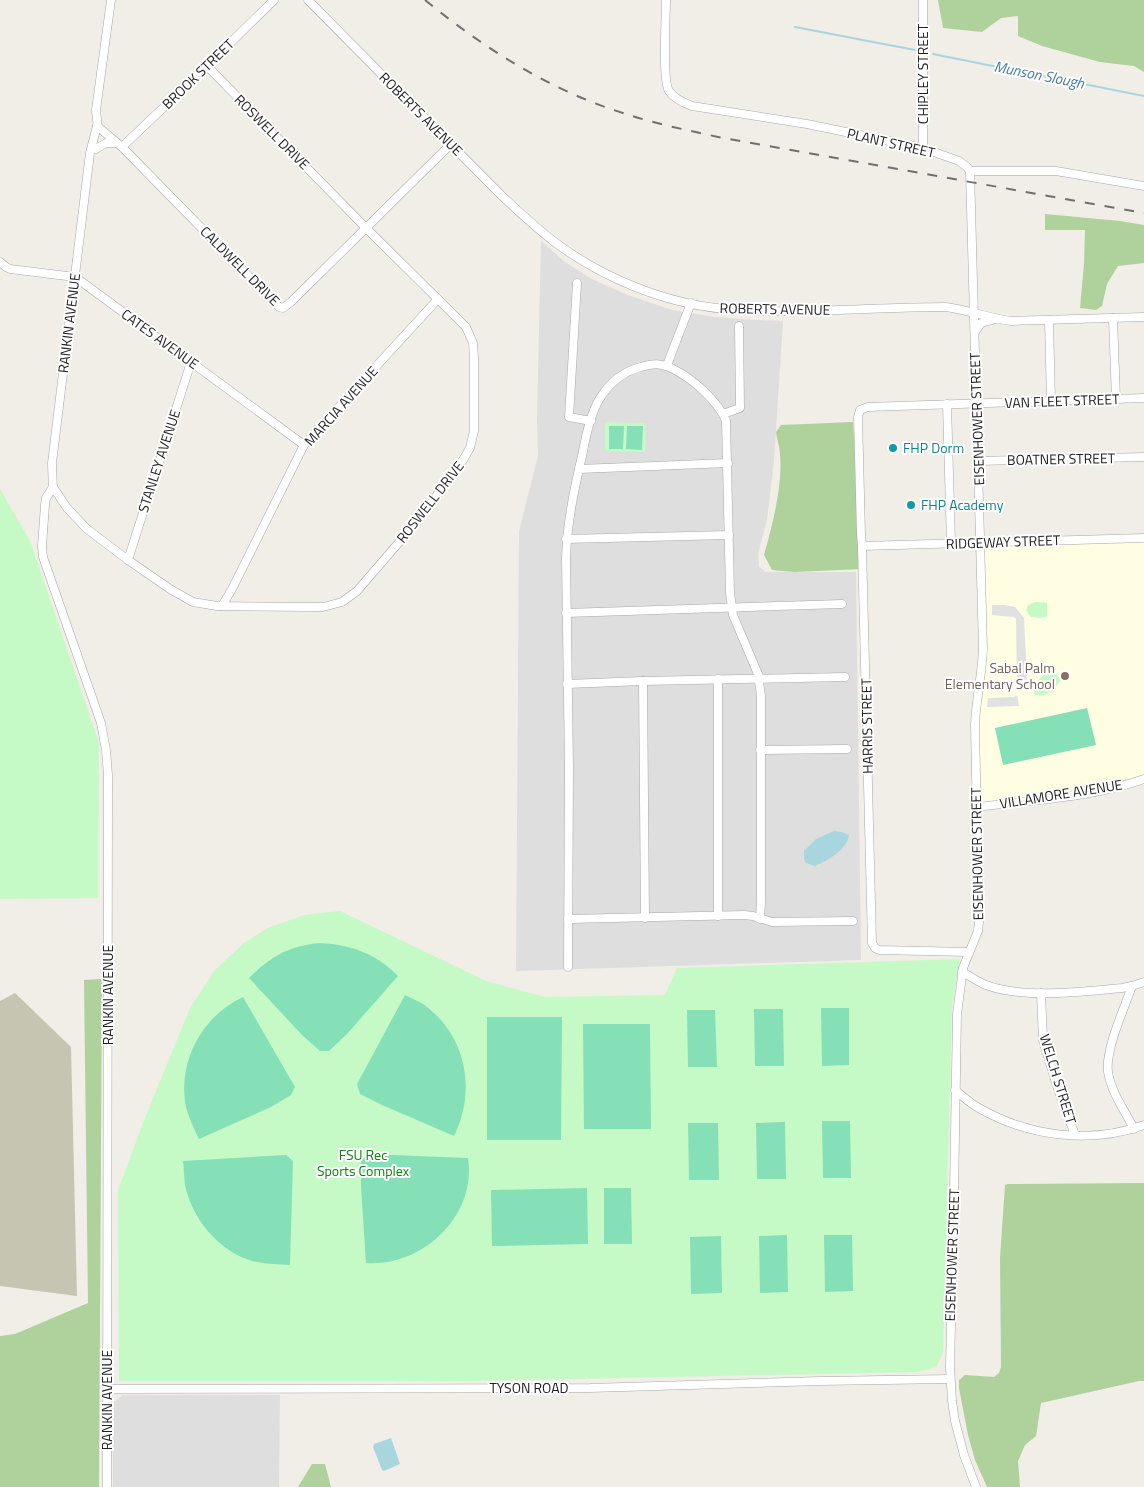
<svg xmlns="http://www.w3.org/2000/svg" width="1144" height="1487" font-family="'Titillium Web',sans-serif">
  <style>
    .residential { fill: #dfdede }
    .education { fill: #fffde2 }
    .construction { fill: #c6c5b2 }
    .forest { fill: #afd19c }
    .park { fill: #c5fac6 }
    .pitch { fill: #85e0b8 }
    .parking { fill: #e1e1e1 }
    .water { fill: #a8d6df }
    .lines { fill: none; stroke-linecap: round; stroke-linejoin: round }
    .stream { stroke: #a8d6df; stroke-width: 2 }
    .minor-casing { stroke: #a8a8a8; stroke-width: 9 }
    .minor { stroke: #fff; stroke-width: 8 }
    .rail { stroke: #6f6f6f; stroke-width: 2; stroke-dasharray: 10 10; stroke-linecap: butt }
    .culture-dot { fill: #0f9aa8; stroke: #fff; stroke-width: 2 }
    .education-dot { fill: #8d6e63; stroke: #fff; stroke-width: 2 }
    .labels { text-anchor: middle; stroke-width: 4; stroke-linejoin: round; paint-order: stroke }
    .street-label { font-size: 14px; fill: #212121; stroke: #fff }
    .culture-label { font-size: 14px; fill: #0d838f; stroke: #fff; text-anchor: start }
    .education-label { font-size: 14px; fill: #785e54; stroke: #fff; text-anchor: end }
    .park-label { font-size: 14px; fill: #0b830d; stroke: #fff }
    .water-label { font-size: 15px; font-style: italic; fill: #4579a3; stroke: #fff }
  </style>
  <rect width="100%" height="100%" fill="#f1ede7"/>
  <g class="residential">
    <path d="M541,241L565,262L592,279L625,294L672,310L714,317L754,320L783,321L774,461L767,520L758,554L759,567L766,572H856L861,960L516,971L519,531L538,456L537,418Z"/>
    <path d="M123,1395H280L279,1487H113V1403Z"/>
  </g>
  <path class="education" d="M1144,542V775L1107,786L1087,790L984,803L982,802L978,722L987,657L985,550L990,547Z"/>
  <path class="construction" d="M15,993L71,1047L77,1296L0,1286V1001Z"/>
  <g class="forest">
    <path d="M938,0H1144V72L1134,66L1100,62L1042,46L1018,36V16L1001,18L982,32L943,28Z"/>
    <path d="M1045,214L1120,221L1144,225V263L1118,266L1107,284L1102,306L1096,310L1080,308L1084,264L1085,230H1045Z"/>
    <path d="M853,422L862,569L794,572L772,570L764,555C772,527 783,484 780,455C780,448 777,440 776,432L781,425Z"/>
    <path d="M102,979L99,1487H0V1336L15,1334L88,1303L84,980Z"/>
    <path d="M1144,1183V1381H1139L1041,1403L1036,1436L1025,1445L1018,1461L1020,1487H987L975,1460L968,1435L959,1388V1380L965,1375L994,1377L999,1373L1001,1367L1000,1258L1005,1185L1008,1184Z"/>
    <path d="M312,1464H325L331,1487H298Z"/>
  </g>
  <g class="park">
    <path d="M605,422L646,423L645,452L605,451Z"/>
    <path d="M0,489L30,541L99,743L98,898L0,899Z"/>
    <path d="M1036,602L1047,603V615L1046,617L1041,618L1031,617L1026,610C1028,604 1031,603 1036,602Z"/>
    <path d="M1049,671L1057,675L1061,680C1054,689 1047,698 1035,695C1031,686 1041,676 1049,671Z"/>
    <path d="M340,911L486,981L545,997L665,995L677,968L960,959L952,1006L943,1353L936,1367L919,1372L472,1381H119L118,1190L143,1123L190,1008L215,970L244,943L268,928L304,915Z"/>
  </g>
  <g class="pitch">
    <path d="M609,426H624L623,449H609Z"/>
    <path d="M627,426H643L642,450L626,449Z"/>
    <path d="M1087,708L1096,745L1003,765L995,728Z"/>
    <path d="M320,943C352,945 375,953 398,976L347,1034L329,1051H320L302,1035L249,978C271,956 289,946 320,943Z"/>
    <path d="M405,995C411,998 418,1001 423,1004C466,1034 477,1090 454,1136L382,1105L360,1094L357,1084Z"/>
    <path d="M243,997L295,1087L291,1095L271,1107L199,1139C194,1129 189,1118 186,1107C177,1062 202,1016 243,997Z"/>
    <path d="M821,1008H849V1065L822,1066Z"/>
    <path d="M754,1009H783L784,1066H755Z"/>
    <path d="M687,1010H715L717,1067H688Z"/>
    <path d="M487,1017H562L561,1140H487Z"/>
    <path d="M583,1024H650L651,1129H584Z"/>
    <path d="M822,1121H850L851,1178H823Z"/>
    <path d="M785,1122L786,1179H757L756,1123Z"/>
    <path d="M688,1123H718L719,1180H689Z"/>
    <path d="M367,1154L468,1158C477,1216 422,1267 366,1263L361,1187V1161Z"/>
    <path d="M286,1155L293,1161L290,1265C277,1264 265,1264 252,1261C218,1251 192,1218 185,1185C184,1177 184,1169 183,1161Z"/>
    <path d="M587,1188L588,1244L492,1246L491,1190Z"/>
    <path d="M604,1188H631L632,1244H604Z"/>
    <path d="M787,1235L788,1292L760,1293L759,1236Z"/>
    <path d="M824,1235H852L853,1291L825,1292Z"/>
    <path d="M721,1236L722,1293L691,1294L690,1237Z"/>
  </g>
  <g class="parking">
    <path d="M992,605H1004L1015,607L1024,618L1027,677L1025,686H1017L1016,618L1013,617L992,615Z"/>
    <path d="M1017,695L1019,706L987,707L988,698L1014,697Z"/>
  </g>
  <g class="water">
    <path d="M834,831L842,832L849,835C847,850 828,860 815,866L806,863L804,859V851L816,839Z"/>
    <path d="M391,1438L400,1464L384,1471L382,1470L373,1447L374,1444Z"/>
  </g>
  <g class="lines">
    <g class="stream">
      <path d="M795,27L915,50"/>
      <path d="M933,54L1144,96"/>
    </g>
    <g class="minor-casing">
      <g id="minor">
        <path d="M308,0L501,195C517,210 534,226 552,240C600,277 665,304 726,309C799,315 873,307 946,307C968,310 989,318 1011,321L1144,317"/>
        <path d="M666,0C666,17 662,80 669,91C674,99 684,103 692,106L807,124L923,148L959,161L967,167L970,171H1056L1144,186"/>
        <path d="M97,126L122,147L279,307L283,308L291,302L451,144"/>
        <path d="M98,129L96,110L111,0"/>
        <path d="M122,147L207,66L274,0"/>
        <path d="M923,148V0"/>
        <path d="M96,149L106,143H116"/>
        <path d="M970,171L983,649C982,675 976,699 975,725L979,922L978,931L963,968L957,1014L954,1194L950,1367L952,1401L955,1421L964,1455L976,1487"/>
        <path d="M0,262L6,267L10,269L75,277L304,445"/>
        <path d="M577,283L569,417L591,421"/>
        <path d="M1113,318L1116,399"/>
        <path d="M1049,320L1051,402"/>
        <path d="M975,332L981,323L996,319"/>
        <path d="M667,365L691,303"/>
        <path d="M947,404L951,543"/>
        <path d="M723,414L740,408L739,326"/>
        <path d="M978,461L1144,457"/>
        <path d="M579,469L728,463"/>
        <path d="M53,487L67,508L87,529L128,560L170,589L193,602L217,606L310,607H323L342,602L357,591L420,518L463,460L470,448L474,431V358L473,343L466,327L366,228L207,66"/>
        <path d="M53,487L46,498L45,505L42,546L43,557L101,723L106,750L108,775L107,1487"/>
        <path d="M53,491L52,463L90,153L97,126"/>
        <path d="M566,539L729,535"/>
        <path d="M862,546L1144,538"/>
        <path d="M128,560L191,362"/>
        <path d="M222,606L232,589L304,445L438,299"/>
        <path d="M566,613L842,604"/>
        <path d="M643,681L645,918"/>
        <path d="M567,684L643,681L845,677"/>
        <path d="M760,750L847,749"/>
        <path d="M977,807C1032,800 1091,798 1144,779"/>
        <path d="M718,916V679"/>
        <path d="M568,919L744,915L753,916L772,922L853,921"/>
        <path d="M968,952L879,950L875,948L872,943L862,546L861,534L858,417L860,410L868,407L1144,398"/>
        <path d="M568,967L569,767L566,558C567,523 574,490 582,456C586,436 590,413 602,395C611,382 625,371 641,367C653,363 661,363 673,369C692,378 719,402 726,421L730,593L733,615L758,674L761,696V902L760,919"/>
        <path d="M962,972C970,976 978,982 986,985C1022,999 1084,992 1122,988L1132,986L1144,982"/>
        <path d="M1132,986C1124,1009 1105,1050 1108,1072C1111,1092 1125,1111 1134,1129"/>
        <path d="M1041,993L1043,1040L1057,1086L1075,1135"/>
        <path d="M955,1090C962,1096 969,1102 977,1107C1027,1136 1089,1145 1144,1125"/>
        <path d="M107,1389L590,1388L820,1381L950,1379"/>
      </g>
    </g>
    <use href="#minor" class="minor"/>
    <path class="rail" d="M425,0C485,49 551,91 626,114C656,124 687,130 718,137L1144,213"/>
  </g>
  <g class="culture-dot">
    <circle cx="893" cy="448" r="5"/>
    <circle cx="911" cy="505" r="5"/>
  </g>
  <circle class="education-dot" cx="1065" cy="676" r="5"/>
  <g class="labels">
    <g class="street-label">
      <text transform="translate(198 74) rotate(-44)" y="5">BROOK STREET</text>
      <text transform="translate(923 74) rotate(-90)" y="5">CHIPLEY STREET</text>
      <text transform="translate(421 114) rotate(45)" y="5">ROBERTS AVENUE</text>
      <text transform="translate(272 132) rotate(45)" y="5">ROSWELL DRIVE</text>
      <text transform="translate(891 143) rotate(13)" y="5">PLANT STREET</text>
      <text transform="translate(240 266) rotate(45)" y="5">CALDWELL DRIVE</text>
      <text transform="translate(775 309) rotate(1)" y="5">ROBERTS AVENUE</text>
      <text transform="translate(69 323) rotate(-83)" y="5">RANKIN AVENUE</text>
      <text transform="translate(160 339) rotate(36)" y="5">CATES AVENUE</text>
      <text transform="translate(1062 401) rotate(-2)" y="5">VAN FLEET STREET</text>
      <text transform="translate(341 406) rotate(-48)" y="5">MARCIA AVENUE</text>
      <text transform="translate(977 419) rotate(-92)" y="5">EISENHOWER STREET</text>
      <text transform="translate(1061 459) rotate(-1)" y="5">BOATNER STREET</text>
      <text transform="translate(159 461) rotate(-72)" y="5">STANLEY AVENUE</text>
      <text transform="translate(430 502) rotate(-52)" y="5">ROSWELL DRIVE</text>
      <text transform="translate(1003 542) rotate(-2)" y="5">RIDGEWAY STREET</text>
      <text transform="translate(867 726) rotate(-91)" y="5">HARRIS STREET</text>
      <text transform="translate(1061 794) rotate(-9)" y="5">VILLAMORE AVENUE</text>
      <text transform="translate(977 854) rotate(-91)" y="5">EISENHOWER STREET</text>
      <text transform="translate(108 995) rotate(-90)" y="5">RANKIN AVENUE</text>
      <text transform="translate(1058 1079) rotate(73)" y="5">WELCH STREET</text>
      <text transform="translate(952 1255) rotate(-88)" y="5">EISENHOWER STREET</text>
      <text x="529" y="1393">TYSON ROAD</text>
      <text transform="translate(107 1400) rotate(-90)" y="5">RANKIN AVENUE</text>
    </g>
    <g class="culture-label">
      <text x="903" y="453">FHP Dorm</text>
      <text x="921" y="510">FHP Academy</text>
    </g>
    <g class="education-label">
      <text x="1055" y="673">Sabal Palm<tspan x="1055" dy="16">Elementary School</tspan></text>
    </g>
    <g class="park-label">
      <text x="363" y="1160">FSU Rec<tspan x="363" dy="16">Sports Complex</tspan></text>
    </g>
    <g class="water-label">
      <text transform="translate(1039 75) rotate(11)" y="5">Munson Slough</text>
    </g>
  </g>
</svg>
